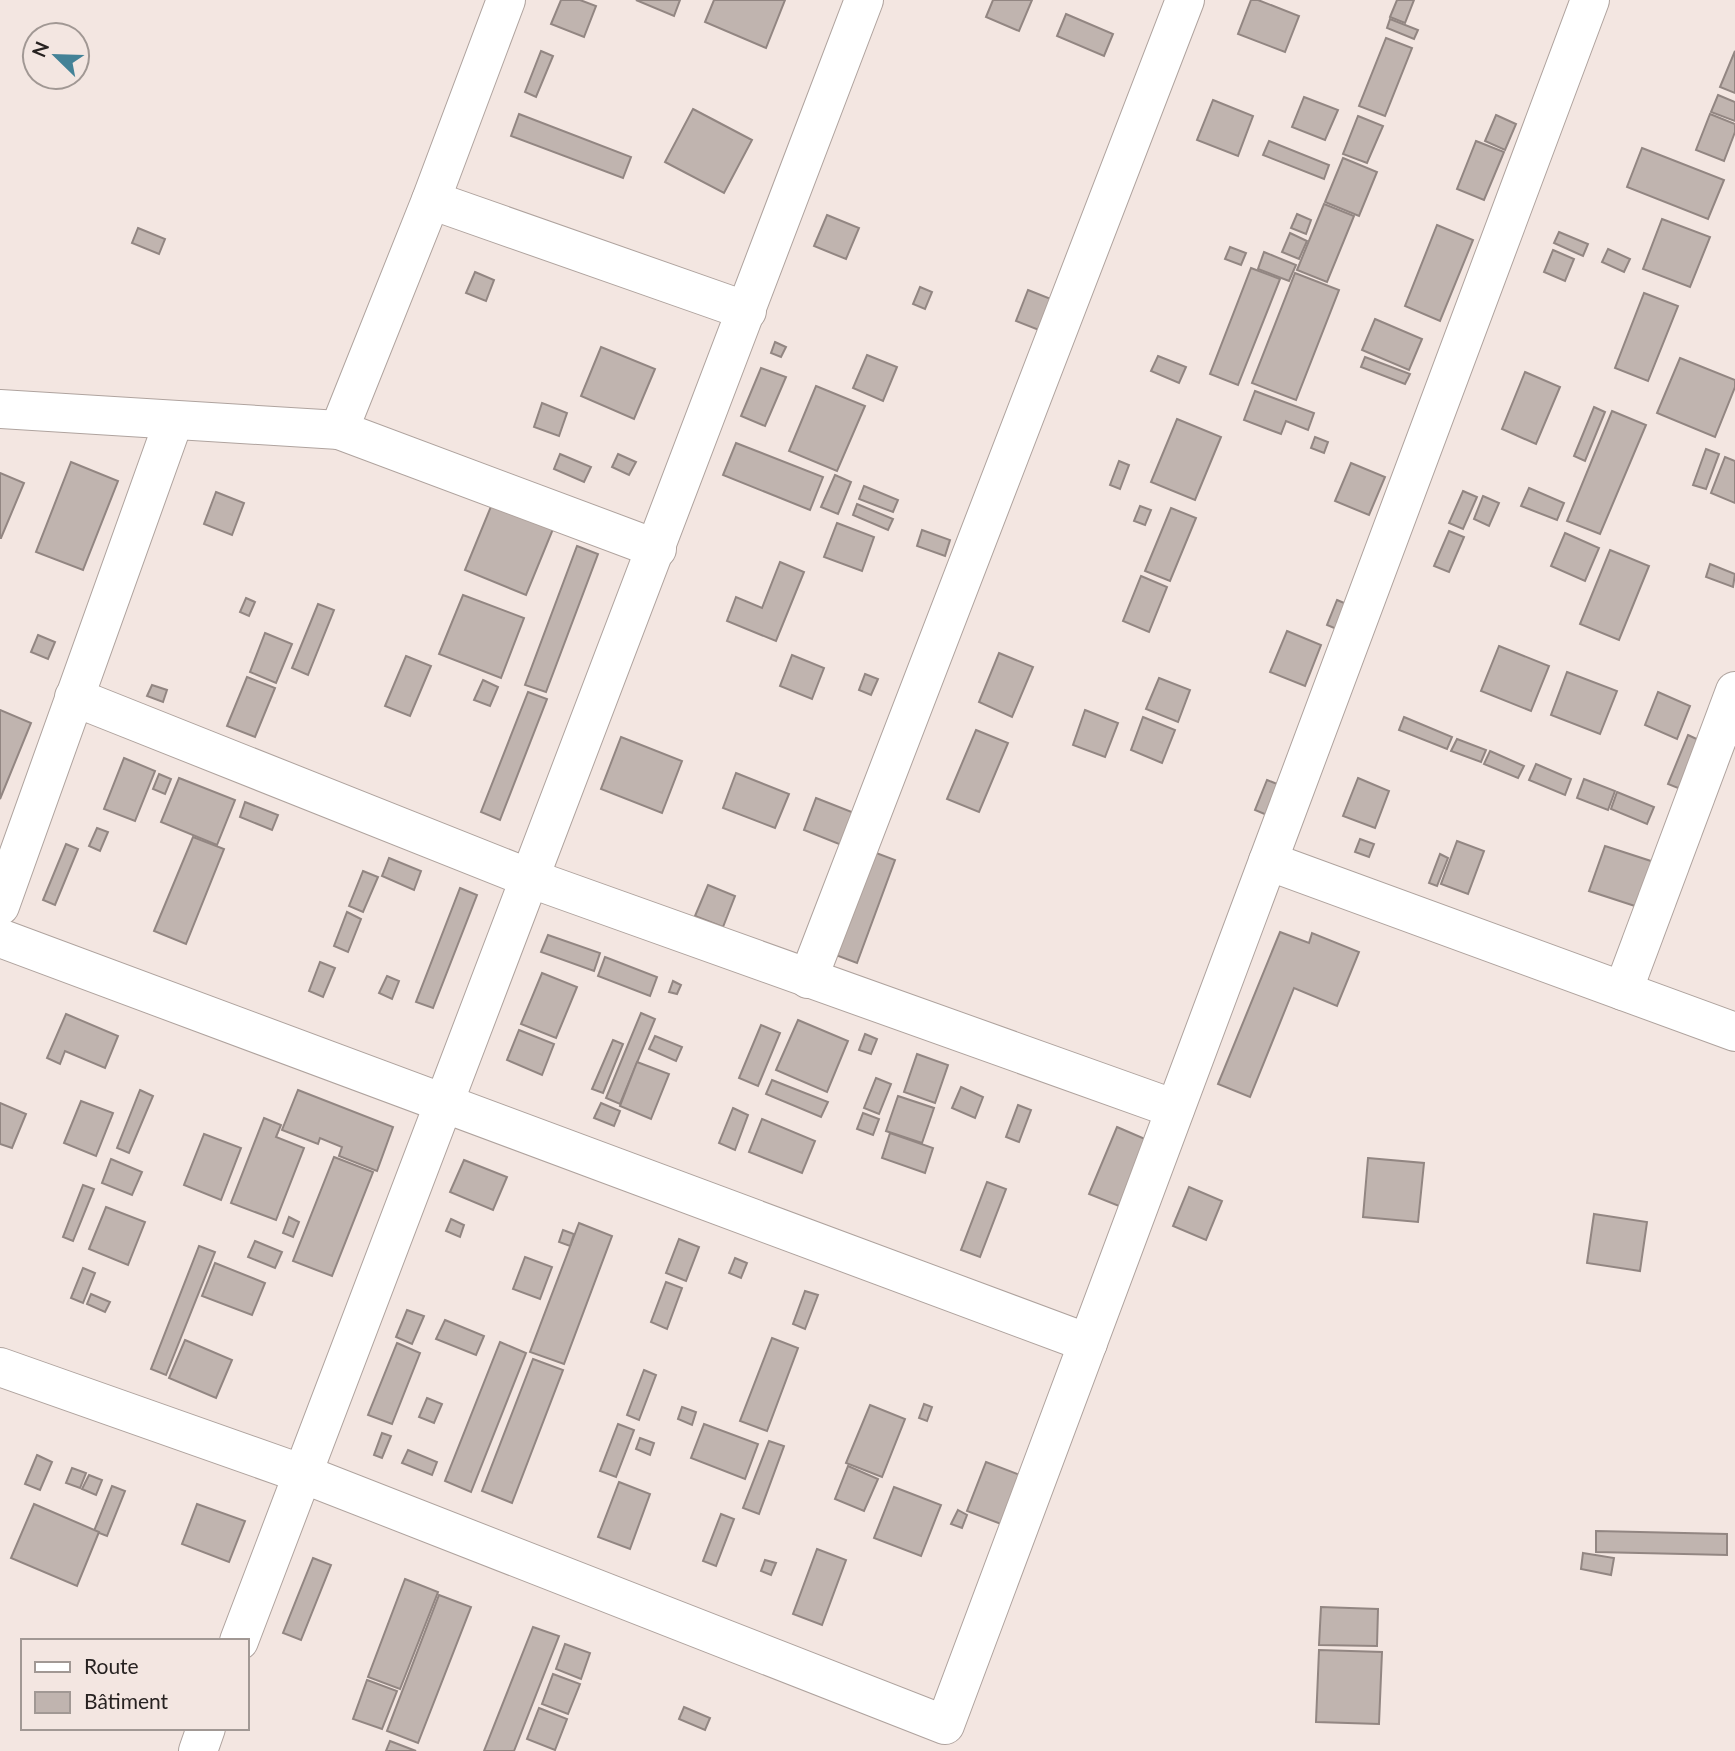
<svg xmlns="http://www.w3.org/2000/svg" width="1735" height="1751" font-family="Lato,sans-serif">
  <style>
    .building { fill: #c0b4af; stroke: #928682; stroke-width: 2 }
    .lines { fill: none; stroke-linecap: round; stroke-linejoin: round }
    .street-casing { stroke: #afa39e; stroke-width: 40 }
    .street { stroke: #fff; stroke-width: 38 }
  </style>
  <rect width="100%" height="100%" fill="#f3e6e1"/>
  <g class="building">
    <path d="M561,0H580L596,6L584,37L551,24Z"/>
    <path d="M636,0H680L674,16Z"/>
    <path d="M714,0H785L766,48L705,22Z"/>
    <path d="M993,0H1032L1019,31L986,17Z"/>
    <path d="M1251,0H1258L1299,16L1285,52L1238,34Z"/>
    <path d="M1397,0H1414L1405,23L1390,17Z"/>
    <path d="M1066,14L1113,34L1104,56L1057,36Z"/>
    <path d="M1390,19L1418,30L1414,39L1387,28Z"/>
    <path d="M1386,38L1412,48L1385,116L1359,106Z"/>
    <path d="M541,51L553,56L536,97L525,92Z"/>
    <path d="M1735,51V93L1720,87Z"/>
    <path d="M1718,95L1735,102V121L1711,112Z"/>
    <path d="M1304,97L1338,110L1325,140L1292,127Z"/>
    <path d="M1213,100L1253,116L1238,156L1197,140Z"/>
    <path d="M693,109L752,140L724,193L665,162Z"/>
    <path d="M519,114L631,157L623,178L511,136Z"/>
    <path d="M1710,114L1735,124V132L1724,161L1696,150Z"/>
    <path d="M1496,115L1516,124L1505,150L1485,141Z"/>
    <path d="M1358,116L1383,126L1367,163L1343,154Z"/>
    <path d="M1269,141L1329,165L1324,179L1263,155Z"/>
    <path d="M1476,141L1504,152L1484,200L1457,189Z"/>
    <path d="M1642,148L1724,180L1708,219L1627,187Z"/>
    <path d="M1343,158L1377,172L1359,216L1325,202Z"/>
    <path d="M1324,204L1354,216L1327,282L1297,270Z"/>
    <path d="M1297,214L1311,220L1306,234L1291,228Z"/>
    <path d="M827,215L859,228L846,259L814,246Z"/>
    <path d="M1662,219L1710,237L1690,287L1643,269Z"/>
    <path d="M1437,225L1473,240L1440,321L1405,306Z"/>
    <path d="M138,228L165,239L159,254L132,243Z"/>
    <path d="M1559,232L1588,244L1583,256L1554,243Z"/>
    <path d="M1290,233L1307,241L1299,259L1282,252Z"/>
    <path d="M1230,247L1246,253L1241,265L1225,259Z"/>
    <path d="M1608,249L1630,259L1624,272L1602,262Z"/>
    <path d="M1553,250L1574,259L1565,281L1544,272Z"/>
    <path d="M1264,252L1296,265L1289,281L1258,269Z"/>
    <path d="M1251,268L1280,279L1238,385L1210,374Z"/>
    <path d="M475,272L494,280L486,301L466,293Z"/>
    <path d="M1295,273L1339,290L1296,400L1252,383Z"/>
    <path d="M920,287L932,292L925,309L913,304Z"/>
    <path d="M1028,290L1056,301L1044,332L1016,321Z"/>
    <path d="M1644,293L1678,306L1648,381L1615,368Z"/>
    <path d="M1375,319L1422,339L1409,370L1362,350Z"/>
    <path d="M775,342L786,347L781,357L771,353Z"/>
    <path d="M601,347L655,369L634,419L581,396Z"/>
    <path d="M867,355L897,367L883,401L853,388Z"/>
    <path d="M1158,356L1186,367L1179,383L1151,371Z"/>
    <path d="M1365,357L1410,374L1405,384L1361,367Z"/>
    <path d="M1680,358L1735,380V387L1715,437L1657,413Z"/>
    <path d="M761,368L786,377L765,426L741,416Z"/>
    <path d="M1525,372L1560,387L1536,444L1502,429Z"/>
    <path d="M816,386L865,406L837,471L789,451Z"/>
    <path d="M1255,391L1314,413L1308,430L1286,421L1281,434L1244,420Z"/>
    <path d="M542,403L567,413L559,436L534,427Z"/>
    <path d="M1594,407L1605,412L1585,461L1574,456Z"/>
    <path d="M1612,411L1646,425L1600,534L1567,521Z"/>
    <path d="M1177,419L1221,437L1195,500L1151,482Z"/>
    <path d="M1315,437L1328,442L1324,453L1311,448Z"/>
    <path d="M736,443L823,477L810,510L723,475Z"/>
    <path d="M1706,449L1719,454L1706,489L1693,485Z"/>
    <path d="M560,454L591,467L584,482L554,469Z"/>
    <path d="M618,454L636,462L629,475L612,467Z"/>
    <path d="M1725,457L1735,461V503L1711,493Z"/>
    <path d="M1119,461L1129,465L1120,489L1110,485Z"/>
    <path d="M71,462L118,481L83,570L36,552Z"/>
    <path d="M1351,463L1385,477L1369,515L1335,501Z"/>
    <path d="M0,473L24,483L1,538H0Z"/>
    <path d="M835,475L851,482L838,514L821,507Z"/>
    <path d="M864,486L898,500L893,512L859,499Z"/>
    <path d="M1529,488L1564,503L1557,520L1521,506Z"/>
    <path d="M1463,491L1477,497L1463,529L1449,523Z"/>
    <path d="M216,492L244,503L232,535L204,524Z"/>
    <path d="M1483,496L1499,503L1489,526L1474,519Z"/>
    <path d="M492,504L553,529L526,595L465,570Z"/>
    <path d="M857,504L893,519L888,530L853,515Z"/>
    <path d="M1140,506L1151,510L1145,525L1134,521Z"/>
    <path d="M1171,508L1196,518L1170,581L1145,571Z"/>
    <path d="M837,523L874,537L862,571L824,557Z"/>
    <path d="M922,530L950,540L945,556L917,546Z"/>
    <path d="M1449,531L1464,537L1449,572L1434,566Z"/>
    <path d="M1565,533L1599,548L1585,581L1551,566Z"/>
    <path d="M577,546L598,554L546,692L525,685Z"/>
    <path d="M1610,550L1649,566L1619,640L1580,624Z"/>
    <path d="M780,562L804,572L776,641L727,621L736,597L762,608Z"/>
    <path d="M1710,564L1735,574L1733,587L1706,577Z"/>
    <path d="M1141,576L1167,587L1149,632L1123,621Z"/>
    <path d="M463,595L524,618L501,678L439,654Z"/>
    <path d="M246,598L255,602L249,616L240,612Z"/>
    <path d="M1337,600L1349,605L1339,630L1327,625Z"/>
    <path d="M318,604L334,610L308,675L292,668Z"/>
    <path d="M1287,631L1321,645L1305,686L1270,672Z"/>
    <path d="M265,633L292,644L276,683L250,672Z"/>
    <path d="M38,635L55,642L48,659L31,652Z"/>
    <path d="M1499,646L1549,666L1531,711L1481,691Z"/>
    <path d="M999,653L1033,667L1012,717L979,702Z"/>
    <path d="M792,655L824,668L812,699L780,686Z"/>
    <path d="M406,656L431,666L410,716L385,706Z"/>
    <path d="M1567,672L1617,691L1600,734L1551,715Z"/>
    <path d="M865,674L878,679L871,695L859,690Z"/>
    <path d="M247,677L275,688L255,737L227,726Z"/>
    <path d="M1159,678L1190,690L1178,722L1146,709Z"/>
    <path d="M483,680L498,687L490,706L474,700Z"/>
    <path d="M152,685L167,690L163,702L147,696Z"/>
    <path d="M528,692L547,699L500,820L481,812Z"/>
    <path d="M1658,692L1690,706L1677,739L1645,725Z"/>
    <path d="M0,710L31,723L0,799Z"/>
    <path d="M1085,710L1118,723L1105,757L1073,745Z"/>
    <path d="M1143,717L1175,730L1162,763L1131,750Z"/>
    <path d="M1404,717L1452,737L1447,749L1399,730Z"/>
    <path d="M976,730L1008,743L979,812L947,799Z"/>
    <path d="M1688,735L1703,742L1683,790L1668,784Z"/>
    <path d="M621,737L682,761L662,813L601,789Z"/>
    <path d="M1457,739L1486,750L1481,762L1451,751Z"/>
    <path d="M1490,751L1524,766L1518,778L1484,764Z"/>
    <path d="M124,758L155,771L135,821L104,809Z"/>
    <path d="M1536,764L1571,779L1565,795L1529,780Z"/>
    <path d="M736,773L789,794L775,828L723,808Z"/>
    <path d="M159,774L171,779L165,794L153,789Z"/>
    <path d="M179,778L235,800L217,845L161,822Z"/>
    <path d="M1358,778L1389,791L1375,828L1343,816Z"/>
    <path d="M1584,779L1615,791L1608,810L1577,798Z"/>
    <path d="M1267,780L1287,788L1274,818L1255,810Z"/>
    <path d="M1617,792L1654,807L1647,824L1611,809Z"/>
    <path d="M816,798L867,818L854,850L804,830Z"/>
    <path d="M245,802L278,815L272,830L240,817Z"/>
    <path d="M97,828L108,832L100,851L89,846Z"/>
    <path d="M193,837L224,849L186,944L154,931Z"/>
    <path d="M1360,839L1374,844L1369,857L1355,852Z"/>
    <path d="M1457,841L1484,851L1468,894L1441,884Z"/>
    <path d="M66,844L78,849L55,905L43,900Z"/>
    <path d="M1605,846L1657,863L1641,908L1589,891Z"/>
    <path d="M863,848L895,860L857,963L825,951Z"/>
    <path d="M1440,854L1448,858L1437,886L1429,883Z"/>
    <path d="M389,858L421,871L414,890L382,876Z"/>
    <path d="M363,871L378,877L363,912L349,906Z"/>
    <path d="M708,885L735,896L723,927L695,916Z"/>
    <path d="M460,888L477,895L433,1008L416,1002Z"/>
    <path d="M347,912L361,919L348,952L334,946Z"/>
    <path d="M1280,932L1309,943L1312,933L1359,952L1337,1006L1294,988L1250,1097L1218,1084Z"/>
    <path d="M548,935L600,953L594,971L541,952Z"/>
    <path d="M605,957L657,977L650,996L598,976Z"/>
    <path d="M320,962L335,968L323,997L309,991Z"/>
    <path d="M542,973L577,987L556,1038L521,1024Z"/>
    <path d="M387,976L399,981L392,999L379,993Z"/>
    <path d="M673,981L681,985L677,994L669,992Z"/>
    <path d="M641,1013L655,1019L620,1104L606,1098Z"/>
    <path d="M66,1014L118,1036L105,1068L65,1051L60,1064L47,1058Z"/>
    <path d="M798,1020L848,1041L827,1092L776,1070Z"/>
    <path d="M761,1025L780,1033L758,1086L739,1078Z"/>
    <path d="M519,1030L554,1044L542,1075L507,1060Z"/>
    <path d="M865,1034L877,1039L871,1054L859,1050Z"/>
    <path d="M655,1036L682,1047L676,1061L649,1049Z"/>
    <path d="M613,1040L623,1044L603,1093L592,1089Z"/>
    <path d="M917,1054L948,1065L935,1103L904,1092Z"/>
    <path d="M637,1062L669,1074L651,1119L620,1106Z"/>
    <path d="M876,1078L891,1084L879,1114L864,1108Z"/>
    <path d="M772,1080L828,1102L821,1117L766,1094Z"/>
    <path d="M961,1087L983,1097L975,1118L952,1108Z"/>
    <path d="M140,1090L153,1096L129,1153L117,1148Z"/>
    <path d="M298,1090L393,1127L377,1171L339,1156L342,1147L320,1138L318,1144L282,1130Z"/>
    <path d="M898,1096L934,1108L922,1143L886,1131Z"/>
    <path d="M81,1101L113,1113L96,1156L64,1143Z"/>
    <path d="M0,1103L26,1114L12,1148L0,1144Z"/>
    <path d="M601,1103L620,1111L614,1126L594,1118Z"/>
    <path d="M1018,1105L1031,1110L1019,1142L1006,1137Z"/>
    <path d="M733,1108L748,1115L735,1150L719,1143Z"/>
    <path d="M863,1113L879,1119L873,1135L857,1129Z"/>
    <path d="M264,1118L281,1125L276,1137L304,1148L276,1220L231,1203Z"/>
    <path d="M762,1119L815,1141L802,1173L749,1152Z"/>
    <path d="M1117,1127L1152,1142L1124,1208L1089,1194Z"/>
    <path d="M890,1133L933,1148L925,1173L882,1158Z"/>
    <path d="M204,1134L241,1148L221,1200L184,1185Z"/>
    <path d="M334,1157L373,1172L332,1276L293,1261Z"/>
    <path d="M1368,1158L1424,1163L1418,1222L1363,1217Z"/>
    <path d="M111,1159L142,1172L132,1195L102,1183Z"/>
    <path d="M464,1160L507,1177L493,1210L450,1192Z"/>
    <path d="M987,1182L1006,1189L980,1257L961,1250Z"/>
    <path d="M83,1185L94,1189L73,1241L63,1237Z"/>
    <path d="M1189,1187L1222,1201L1206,1240L1173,1226Z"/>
    <path d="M106,1207L145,1222L128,1265L89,1249Z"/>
    <path d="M1594,1214L1647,1222L1640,1271L1587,1263Z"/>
    <path d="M289,1217L299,1222L293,1237L283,1233Z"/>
    <path d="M451,1219L464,1225L460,1237L446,1231Z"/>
    <path d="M579,1223L612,1236L564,1364L530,1352Z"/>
    <path d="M563,1230L574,1234L570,1246L559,1242Z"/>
    <path d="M679,1239L699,1247L686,1281L666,1273Z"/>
    <path d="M255,1241L282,1252L275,1268L248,1257Z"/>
    <path d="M199,1246L215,1252L166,1375L151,1369Z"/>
    <path d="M525,1257L552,1267L540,1299L513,1289Z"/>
    <path d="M735,1258L747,1263L741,1278L729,1273Z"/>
    <path d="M215,1263L265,1283L252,1315L202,1296Z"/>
    <path d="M83,1268L95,1273L83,1303L71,1298Z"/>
    <path d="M666,1282L682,1288L667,1329L651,1322Z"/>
    <path d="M805,1291L818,1295L805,1329L793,1324Z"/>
    <path d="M91,1294L110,1302L105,1312L87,1304Z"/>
    <path d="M407,1310L424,1316L412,1344L396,1337Z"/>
    <path d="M445,1320L484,1336L476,1355L436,1339Z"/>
    <path d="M772,1338L798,1348L767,1431L740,1421Z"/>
    <path d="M185,1340L232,1360L216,1398L169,1378Z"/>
    <path d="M500,1342L526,1353L471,1492L445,1481Z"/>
    <path d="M397,1343L420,1353L392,1424L368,1415Z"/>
    <path d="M533,1359L563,1370L512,1503L482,1491Z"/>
    <path d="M644,1370L656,1375L639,1420L627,1415Z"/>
    <path d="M427,1398L442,1404L434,1423L419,1417Z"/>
    <path d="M924,1404L932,1407L927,1421L919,1418Z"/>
    <path d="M870,1405L905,1419L882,1477L846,1463Z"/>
    <path d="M682,1407L696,1412L692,1425L678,1419Z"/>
    <path d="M618,1424L634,1430L616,1477L600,1471Z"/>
    <path d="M704,1424L758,1444L745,1479L691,1458Z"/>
    <path d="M382,1433L391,1436L382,1458L374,1455Z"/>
    <path d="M640,1438L654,1443L650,1455L636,1449Z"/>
    <path d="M769,1441L784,1446L759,1514L743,1508Z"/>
    <path d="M408,1450L437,1462L432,1475L402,1463Z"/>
    <path d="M37,1455L52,1462L40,1490L25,1484Z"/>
    <path d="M986,1462L1020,1475L1001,1524L967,1511Z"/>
    <path d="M848,1466L878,1479L864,1511L835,1499Z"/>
    <path d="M72,1468L86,1473L80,1488L66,1483Z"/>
    <path d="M89,1475L102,1480L96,1495L82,1489Z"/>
    <path d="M619,1482L650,1494L630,1549L598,1537Z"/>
    <path d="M112,1486L125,1491L107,1536L94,1531Z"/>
    <path d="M894,1487L941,1505L921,1556L874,1538Z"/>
    <path d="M34,1504L99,1532L77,1586L11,1558Z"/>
    <path d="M197,1504L245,1521L229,1562L182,1544Z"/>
    <path d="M958,1510L967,1515L962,1528L951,1524Z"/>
    <path d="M721,1514L734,1519L716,1566L703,1561Z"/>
    <path d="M1596,1531L1727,1534V1555L1596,1552Z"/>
    <path d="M817,1549L846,1560L822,1625L793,1614Z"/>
    <path d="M1583,1553L1614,1558L1611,1575L1581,1569Z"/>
    <path d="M313,1558L331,1565L301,1640L283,1633Z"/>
    <path d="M765,1560L776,1563L771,1575L761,1571Z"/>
    <path d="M405,1579L438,1592L400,1689L368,1677Z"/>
    <path d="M439,1595L471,1607L418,1743L387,1731Z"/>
    <path d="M1321,1607L1378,1609L1377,1646L1319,1645Z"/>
    <path d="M533,1627L559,1636L514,1751H484Z"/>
    <path d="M565,1644L590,1653L581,1679L556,1669Z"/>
    <path d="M1319,1650L1382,1652L1379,1724L1316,1722Z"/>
    <path d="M553,1674L580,1684L568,1714L542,1704Z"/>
    <path d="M367,1680L397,1691L382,1729L353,1719Z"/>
    <path d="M684,1707L710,1718L705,1730L679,1719Z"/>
    <path d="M539,1708L567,1719L555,1750L527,1739Z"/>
    <path d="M390,1741L416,1751H386Z"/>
  </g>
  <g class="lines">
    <g class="street-casing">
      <g id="street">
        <path d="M506,0L431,200L339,430L657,549"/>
        <path d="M431,200L747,311"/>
        <path d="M0,409L339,430"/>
        <path d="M74,697L529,878L1175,1109"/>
        <path d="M1268,861L1735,1032"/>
        <path d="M0,906L174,420"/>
        <path d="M0,938L1088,1343"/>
        <path d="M808,979L1185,0"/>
        <path d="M1623,991L1735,691"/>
        <path d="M0,1367L303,1474L945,1725L1590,0"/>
        <path d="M239,1641L864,0"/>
        <path d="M198,1751L206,1728"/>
      </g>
    </g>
    <use href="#street" class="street"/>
  </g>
  <rect x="21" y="1639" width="228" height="91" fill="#f3e6e1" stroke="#a19894" stroke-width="2"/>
  <rect x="35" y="1662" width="35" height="10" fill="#ffffff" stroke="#a19894" stroke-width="2"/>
  <text x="84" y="1674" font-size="21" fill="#272221">Route</text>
  <rect x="35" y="1692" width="35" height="21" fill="#c0b4af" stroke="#a19894" stroke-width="2"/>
  <text x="84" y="1709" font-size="21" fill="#272221">Bâtiment</text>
  <g transform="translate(56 56) rotate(293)"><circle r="33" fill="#f3e6e1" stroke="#a19894" stroke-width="2"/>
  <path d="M0-5L12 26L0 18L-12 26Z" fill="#438297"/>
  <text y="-10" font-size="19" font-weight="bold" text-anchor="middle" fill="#272221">N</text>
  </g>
</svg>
